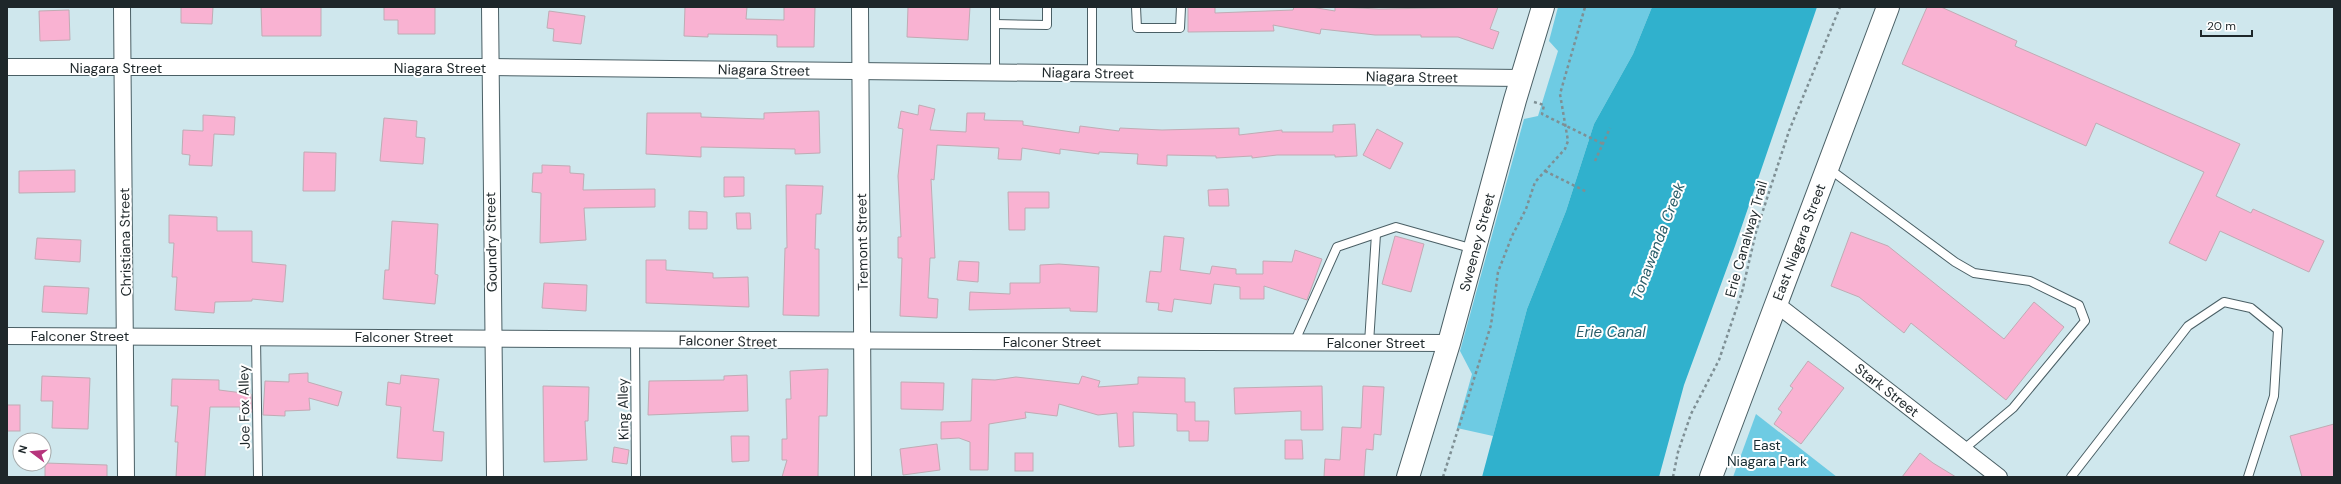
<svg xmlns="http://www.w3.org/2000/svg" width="2341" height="484" font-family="'DM Sans',sans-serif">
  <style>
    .green { fill: #6ecbe3 }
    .water { fill: #30b1cd }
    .building { fill: #f9b2d2; stroke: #c0abb4 }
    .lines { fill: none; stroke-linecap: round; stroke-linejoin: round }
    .lane-casing { stroke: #4a5f65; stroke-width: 10 }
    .street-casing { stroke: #4a5f65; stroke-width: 18 }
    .secondary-casing { stroke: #4a5f65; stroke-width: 24 }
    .path { stroke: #7e8f94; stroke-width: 2.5; stroke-dasharray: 3 3; stroke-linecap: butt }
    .lane { stroke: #fff; stroke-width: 8 }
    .street { stroke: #fff; stroke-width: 16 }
    .secondary { stroke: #fff; stroke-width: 22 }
    .labels { text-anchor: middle; stroke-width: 4; stroke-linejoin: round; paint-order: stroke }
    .street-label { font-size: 14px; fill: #1e272a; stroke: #fff }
    .park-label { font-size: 14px; fill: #182d33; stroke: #fff }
    .water-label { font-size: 15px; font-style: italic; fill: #2c5f6b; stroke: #fff }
  </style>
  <rect width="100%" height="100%" fill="#cfe7ed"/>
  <g class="green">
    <path d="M1558,7H1652L1633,54L1594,124L1566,211L1527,309L1493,436L1457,428L1472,374L1460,351L1524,119L1538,116L1558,51L1549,41Z"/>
    <path d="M1756,414L1837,477H1733Z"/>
  </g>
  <path class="water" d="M1652,7H1817L1735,246L1684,385L1659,477H1482L1527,309L1566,211L1594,124L1633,54Z"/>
  <g class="building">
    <path d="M181,7H213L212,24L181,23Z"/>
    <path d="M261,7H321V36H262Z"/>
    <path d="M384,7H435V34H398V20H384Z"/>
    <path d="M685,7H747L746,19L784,20V7H815L814,47H777V35L708,34V37L684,36Z"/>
    <path d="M908,7H970L968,40L907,37Z"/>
    <path d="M1188,7H1215V13L1293,10L1294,7H1311L1335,11V7L1379,9L1498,7L1490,29L1499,32L1493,49L1458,37H1421V35H1375L1321,29L1320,34L1273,25L1274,31L1188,32Z"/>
    <path d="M1927,7H1941L2017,41L2015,46L2240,144L2216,196L2251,213L2253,209L2324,241L2309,272L2220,231L2206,261L2169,243L2204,172L2096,123L2086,146L1902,64Z"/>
    <path d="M69,10L70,40L40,41L39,11Z"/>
    <path d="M549,11L585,16L581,44L553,41L554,29L547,28Z"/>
    <path d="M919,105L935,109L930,130L966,132L967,113H985L984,120L1023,121V125L1079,133L1080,126L1119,131L1120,128L1162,130L1239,128V135L1282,130V132H1333V125L1355,124L1357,156L1335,157V155H1277L1252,158V156L1216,158V156L1167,155V166L1137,164L1138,154L1099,152V154L1060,149V154L1022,148L1021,160L998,159L999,148L937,145L934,180L931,179L935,258H930L928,298L938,299L937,318L900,316L902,258H898V237H901L898,176L903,129L898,128L901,111L918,115Z"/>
    <path d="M819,111L820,153L795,154V149L701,147V157L646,154L647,113H701V117L764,119V113Z"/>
    <path d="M203,115L235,117L234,135L214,134L212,166L189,165L190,155L182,154L183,130L203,131Z"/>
    <path d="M384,118L417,121L416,137L425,138L423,164L380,161Z"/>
    <path d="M1377,129L1403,143L1390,169L1363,155Z"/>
    <path d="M304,152L336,153L335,191H303Z"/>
    <path d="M542,165L570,166V173L584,174L583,190L655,189V207L584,208L586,240L540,243L541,193L532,192L533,173H542Z"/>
    <path d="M75,170V192L19,193V171Z"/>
    <path d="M724,177H744V196L724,197Z"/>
    <path d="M786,185L823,186L821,214H816L815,249H819V316L783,315L785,248H787Z"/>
    <path d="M1228,189L1229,206H1209L1208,190Z"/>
    <path d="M1008,192H1049V208H1025V230H1009Z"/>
    <path d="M689,211L707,212V229H689Z"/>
    <path d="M736,213H750L751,229H737Z"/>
    <path d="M169,215L217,217V231H252V262L286,265L283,302L252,299V301L215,302L214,313L175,310L177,277H172L174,243H169Z"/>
    <path d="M392,221L438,224L435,274L438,275L435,304L383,299L385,270H389Z"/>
    <path d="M1851,232L1888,246L2004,339L2034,302L2064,327L2006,400L1911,323L1904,333L1859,297L1831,286Z"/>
    <path d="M1164,236L1184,238L1180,270L1210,274L1212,266L1236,269V274H1263V261L1292,262L1295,250L1322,259L1307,300L1264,286V299H1240V287L1214,284L1211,304L1174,299L1172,312L1158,310L1159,303L1146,302L1150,271L1161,272Z"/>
    <path d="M1395,236L1424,244L1411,292L1382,284Z"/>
    <path d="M37,238L81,240L80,262L35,259Z"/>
    <path d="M646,260H666V270L713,273V278L748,277L749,307L646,303Z"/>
    <path d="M959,261L979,262L978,282L957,280Z"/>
    <path d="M1059,264L1099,267L1097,312L1070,311V308L969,310L970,292L1010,294V283H1040V265Z"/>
    <path d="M544,283L587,285L586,311L542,308Z"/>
    <path d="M44,286L89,288L87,314L42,312Z"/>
    <path d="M1808,361L1844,388L1801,444L1774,424L1782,412L1778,409L1793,388L1790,386Z"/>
    <path d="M828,369L827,416H819L818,477H782L787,460H782V439H787L786,399H791L790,371Z"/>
    <path d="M308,373V382L342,392L338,406L309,398L310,410L285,411V416L263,415L265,381L289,382V374Z"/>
    <path d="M401,375L439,379L433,431L444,432L442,461L397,458L401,407L386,405L388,382L400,384Z"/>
    <path d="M747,375L748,411L648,415L649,381L724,380V376Z"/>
    <path d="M42,376L90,378L88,429L52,428L53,401H41Z"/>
    <path d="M1082,376L1100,381L1098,387L1138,384V377L1185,378V402H1195V421H1209L1208,441H1189V431H1177V414L1133,412L1134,446L1119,447L1117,413L1098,415L1059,404L1057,416L1025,412L1026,418L989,424L988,470H970V442L959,438L941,439V422L971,421L972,379L995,380L1016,377L1079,384Z"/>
    <path d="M172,379L219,380V390L251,394L252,412L240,410V407H210L205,477H176L178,442H175L178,406H171Z"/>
    <path d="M901,382L944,383L943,410L901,409Z"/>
    <path d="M543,386L589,387L588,421H585L587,460L544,462Z"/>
    <path d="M1322,386L1323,430H1301V411L1235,414L1234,388Z"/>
    <path d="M1363,386L1384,387L1381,435L1374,434L1373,450L1366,449L1364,477H1324L1325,459L1340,460L1342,427L1361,428Z"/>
    <rect x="7" y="405" width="13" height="26"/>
    <path d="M2334,424V477H2302L2290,436Z"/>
    <path d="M731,436H749V461L732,462Z"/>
    <path d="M1285,440H1302L1303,459H1285Z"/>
    <path d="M937,444L940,470L903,475L900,449Z"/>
    <path d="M614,447L629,450L627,464L612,462Z"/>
    <rect x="1015" y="453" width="18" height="18"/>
    <path d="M1920,453L1933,463L1956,477H1902Z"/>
    <path d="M45,463L107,465V477H45Z"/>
  </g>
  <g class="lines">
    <g class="lane-casing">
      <g id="lane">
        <path d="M995,7V72"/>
        <path d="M1092,7V73"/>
        <path d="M1136,7L1137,28H1180L1181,7"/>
        <path d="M995,24L1047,25V7"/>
        <path d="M1828,168L1955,262L1974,273L2030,281L2079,305L2085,321L2013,408L1964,449"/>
        <path d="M256,337L258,477"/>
        <path d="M635,340L636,477"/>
        <path d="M1294,343L1337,247L1396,227L1474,249"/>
        <path d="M1369,343L1376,234"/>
        <path d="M2071,477L2188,326L2224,302L2251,308L2278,330L2274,396L2248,477"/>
      </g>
    </g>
    <g class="street-casing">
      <g id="street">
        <path d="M122,7L126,477"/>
        <path d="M490,7L495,477"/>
        <path d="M860,7L863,477"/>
        <path d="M7,67H489L1521,78"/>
        <path d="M1775,303L1999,477"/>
        <path d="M7,336C488,337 968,343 1449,343"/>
      </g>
    </g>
    <g class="secondary-casing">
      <g id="secondary">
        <path d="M1408,477L1449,343L1515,100L1543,7"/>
        <path d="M1711,477L1888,7"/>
      </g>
    </g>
    <g class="path">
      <path d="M1534,102L1544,105L1542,114L1603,144"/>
      <path d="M1595,161L1610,128"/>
      <path d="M1545,171L1587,192"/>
      <path d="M1443,477L1491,325L1498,272L1512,236L1526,209L1535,182L1565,149L1568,141L1560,94L1585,7"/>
      <path d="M1673,477L1678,452L1691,414L1719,360L1742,292L1756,232L1789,131L1840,7"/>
    </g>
    <use href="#lane" class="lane"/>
    <use href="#street" class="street"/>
    <use href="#secondary" class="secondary"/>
  </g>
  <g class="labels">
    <g class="street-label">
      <text x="116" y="73">Niagara Street</text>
      <text x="440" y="73">Niagara Street</text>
      <text transform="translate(764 70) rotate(1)" y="5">Niagara Street</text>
      <text transform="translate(1088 73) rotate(1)" y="5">Niagara Street</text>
      <text transform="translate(1412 77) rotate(1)" y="5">Niagara Street</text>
      <text transform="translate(1746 239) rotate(-74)" y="5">Erie Canalway Trail</text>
      <text transform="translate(125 242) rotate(-91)" y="5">Christiana Street</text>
      <text transform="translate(491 242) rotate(-91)" y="5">Goundry Street</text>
      <text transform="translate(862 242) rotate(-91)" y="5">Tremont Street</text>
      <text transform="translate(1477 242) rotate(-75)" y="5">Sweeney Street</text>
      <text transform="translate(1799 242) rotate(-69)" y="5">East Niagara Street</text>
      <text x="80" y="341">Falconer Street</text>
      <text x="404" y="342">Falconer Street</text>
      <text transform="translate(728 341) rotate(1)" y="5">Falconer Street</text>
      <text x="1052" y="347">Falconer Street</text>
      <text x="1376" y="348">Falconer Street</text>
      <text transform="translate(1887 390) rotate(38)" y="5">Stark Street</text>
      <text transform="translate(244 407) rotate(-91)" y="5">Joe Fox Alley</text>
      <text transform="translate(623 409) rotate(-91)" y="5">King Alley</text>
    </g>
    <g class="park-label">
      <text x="1767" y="450">East<tspan x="1767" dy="16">Niagara Park</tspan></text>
    </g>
    <g class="water-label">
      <text transform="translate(1658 241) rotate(-69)" y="5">Tonawanda Creek</text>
      <text x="1611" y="337">Erie Canal</text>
    </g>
  </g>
  <rect width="2341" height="484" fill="none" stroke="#1e272a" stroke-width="16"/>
  <g transform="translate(32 452) rotate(286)"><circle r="19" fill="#ffffff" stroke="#a5a9aa"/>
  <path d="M0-3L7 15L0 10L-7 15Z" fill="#b6347c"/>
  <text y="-6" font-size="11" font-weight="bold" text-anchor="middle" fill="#1e272a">N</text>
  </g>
  <path d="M2201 30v6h51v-6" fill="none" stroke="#1e272a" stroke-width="2"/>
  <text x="2207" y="30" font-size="12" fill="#1e272a" stroke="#ffffff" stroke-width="3" paint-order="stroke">20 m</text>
</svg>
